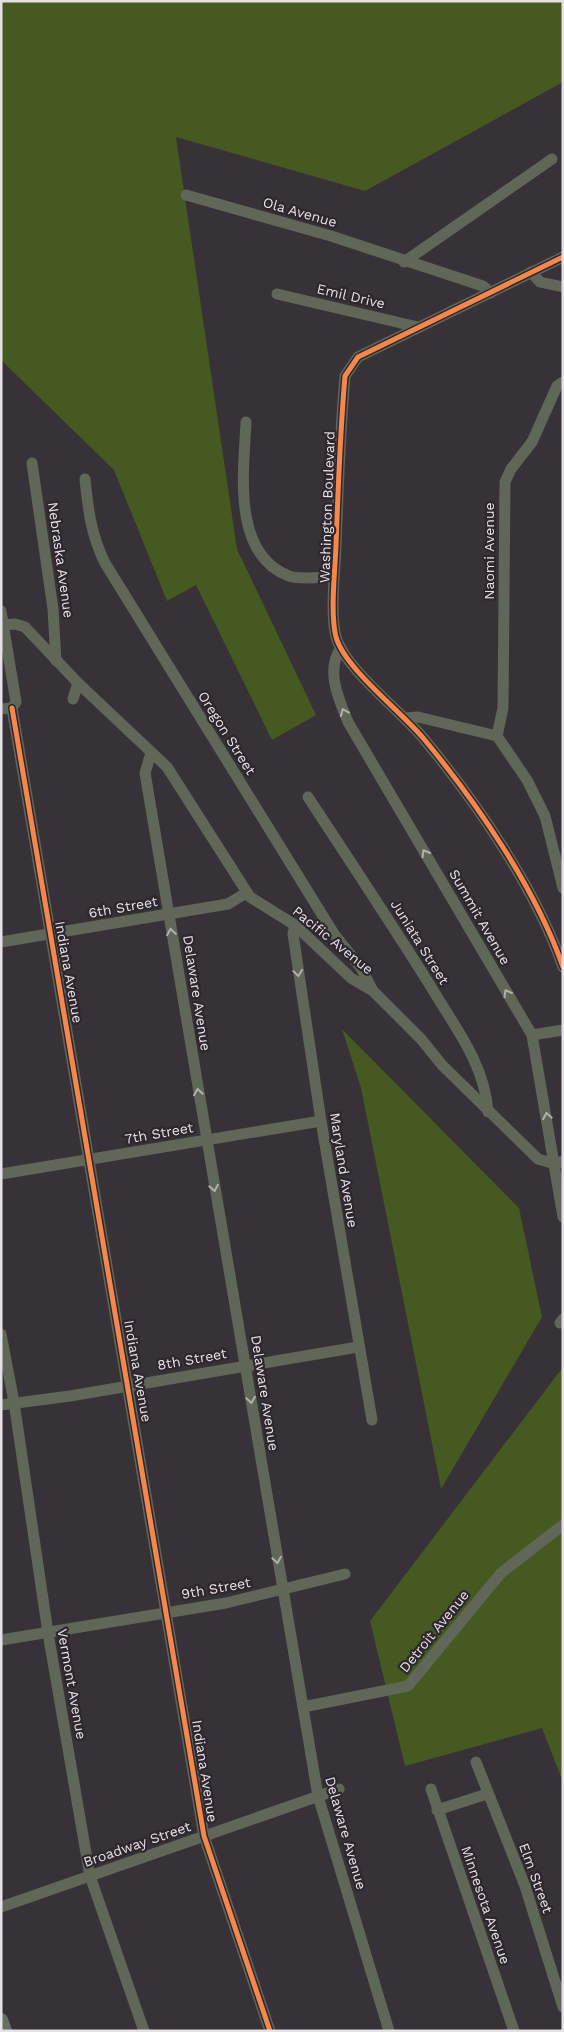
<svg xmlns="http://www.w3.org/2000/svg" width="564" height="2032" font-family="'Work Sans',sans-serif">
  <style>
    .green { fill: #455921 }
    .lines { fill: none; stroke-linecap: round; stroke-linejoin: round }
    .minor { stroke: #616758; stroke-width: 11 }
    .major { stroke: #696f5d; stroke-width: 14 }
    .cycleway-casing { stroke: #2e272e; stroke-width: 8 }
    .cycleway { stroke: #f5874c; stroke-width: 5 }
    .oneway { stroke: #b0b0ad }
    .labels { text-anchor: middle; stroke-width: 4.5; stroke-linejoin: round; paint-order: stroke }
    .street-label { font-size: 14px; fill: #e5e1e6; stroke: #2e272e }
  </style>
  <rect width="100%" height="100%" fill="#373237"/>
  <g class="green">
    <path d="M1,1H563V82L365,191L176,137L237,549L316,715L272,740L196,585L167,601L114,470L1,360Z"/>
    <path d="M342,1029L519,1208L542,1317L441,1489L361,1088Z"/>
    <path d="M563,1367V1782L542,1728L405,1766L370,1621Z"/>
  </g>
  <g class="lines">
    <g class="minor">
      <path d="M186,195L331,236L483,286L491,293"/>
      <path d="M563,257L358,357L345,376C340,433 338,489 336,546C335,571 330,613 336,637C345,669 402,712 424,739C477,803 536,889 563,967"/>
      <path d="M404,262L552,159"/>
      <path d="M531,272L540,282L563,287"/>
      <path d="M277,294L418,327"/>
      <path d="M246,422C244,470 231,554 289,576C301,580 321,577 334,577"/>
      <path d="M32,463L53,609L56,661"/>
      <path d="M85,479C88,509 91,535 105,563L334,934L361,968L372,989"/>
      <path d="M1,611L16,702L12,708L1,709"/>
      <path d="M3,625L15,624L25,627L78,683L167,767L250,897L295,925L351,978L373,991L421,1039L442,1065L538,1159L555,1164L563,1161"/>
      <path d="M341,648C325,671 339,699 348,722L532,1035L563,1217"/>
      <path d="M73,699L78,683"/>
      <path d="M12,708L204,1836L270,2031"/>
      <path d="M405,718L418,717L497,736L527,780L545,816L563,888"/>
      <path d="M497,736L503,708L505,482L511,469L532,442L557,386L563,382"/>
      <path d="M151,753L145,773L318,1796L389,2031"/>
      <path d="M308,797C348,858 389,920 428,982C452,1023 485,1063 488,1112"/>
      <path d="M295,925L293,934L321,1121L372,1420"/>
      <path d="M1,942L228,904L246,893"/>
      <path d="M532,1035L563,1030"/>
      <path d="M1,1174L321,1121"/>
      <path d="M560,1323L563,1319"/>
      <path d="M1,1334L14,1402L48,1633L90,1876L144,2031"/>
      <path d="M1,1405L70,1396L358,1347"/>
      <path d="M1,1640L226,1603L345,1574"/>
      <path d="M303,1707L408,1686L501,1573L563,1525"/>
      <path d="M476,1762L525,1886L563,2007"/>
      <path d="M431,1789L514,2031"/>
      <path d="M437,1810L487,1794"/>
      <path d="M1,1907L339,1789"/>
    </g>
    <path class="major" d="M1,2020L5,2031"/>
    <g class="cycleway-casing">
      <g id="cycleway">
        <path d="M563,257L358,357L345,376C340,433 338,489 336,546C335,571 330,613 336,637C345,669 402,712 424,739C477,803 536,889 563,967"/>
        <path d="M12,708L204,1836L270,2031"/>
      </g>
    </g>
    <use href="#cycleway" class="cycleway"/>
  </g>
  <defs><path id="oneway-chevron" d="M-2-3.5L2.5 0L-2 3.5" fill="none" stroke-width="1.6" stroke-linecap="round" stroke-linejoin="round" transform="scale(1.25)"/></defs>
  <g class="oneway">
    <use href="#oneway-chevron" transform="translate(344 712) rotate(-113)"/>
    <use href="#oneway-chevron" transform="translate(425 853) rotate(-120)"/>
    <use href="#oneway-chevron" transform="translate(171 932) rotate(-99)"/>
    <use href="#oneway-chevron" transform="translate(298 973) rotate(82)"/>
    <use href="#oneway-chevron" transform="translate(507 993) rotate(-120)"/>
    <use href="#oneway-chevron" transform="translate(198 1092) rotate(-99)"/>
    <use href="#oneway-chevron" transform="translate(547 1116) rotate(-100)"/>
    <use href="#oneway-chevron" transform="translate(214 1188) rotate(80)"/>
    <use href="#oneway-chevron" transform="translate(251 1400) rotate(81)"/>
    <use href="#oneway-chevron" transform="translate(277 1560) rotate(81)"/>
  </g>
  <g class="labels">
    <g class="street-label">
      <text transform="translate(300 212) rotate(16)" y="5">Ola Avenue</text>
      <text transform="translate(351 296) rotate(13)" y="5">Emil Drive</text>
      <text transform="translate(327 507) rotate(-88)" y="5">Washington Boulevard</text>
      <text transform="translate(489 551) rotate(-90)" y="5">Naomi Avenue</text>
      <text transform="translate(61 560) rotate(82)" y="5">Nebraska Avenue</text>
      <text transform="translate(227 733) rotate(58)" y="5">Oregon Street</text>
      <text transform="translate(123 907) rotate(-10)" y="5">6th Street</text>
      <text transform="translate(480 917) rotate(60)" y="5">Summit Avenue</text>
      <text transform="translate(333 940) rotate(39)" y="5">Pacific Avenue</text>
      <text transform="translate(420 942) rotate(58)" y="5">Juniata Street</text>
      <text transform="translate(69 972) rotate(80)" y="5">Indiana Avenue</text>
      <text transform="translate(197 993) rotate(81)" y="5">Delaware Avenue</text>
      <text transform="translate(159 1133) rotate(-10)" y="5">7th Street</text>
      <text transform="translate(344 1170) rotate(81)" y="5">Maryland Avenue</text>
      <text transform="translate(192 1359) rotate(-10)" y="5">8th Street</text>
      <text transform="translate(138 1371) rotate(80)" y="5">Indiana Avenue</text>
      <text transform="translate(265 1393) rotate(81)" y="5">Delaware Avenue</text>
      <text transform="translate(216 1588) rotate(-10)" y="5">9th Street</text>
      <text transform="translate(434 1631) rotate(-51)" y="5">Detroit Avenue</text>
      <text transform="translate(72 1684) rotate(80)" y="5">Vermont Avenue</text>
      <text transform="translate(205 1771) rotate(81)" y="5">Indiana Avenue</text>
      <text transform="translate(346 1833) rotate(74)" y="5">Delaware Avenue</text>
      <text transform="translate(137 1844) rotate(-19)" y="5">Broadway Street</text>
      <text transform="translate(536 1878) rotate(70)" y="5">Elm Street</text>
      <text transform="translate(486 1905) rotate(71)" y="5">Minnesota Avenue</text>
    </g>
  </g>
  <rect width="564" height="2032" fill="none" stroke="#e5e1e6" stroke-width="5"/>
</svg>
